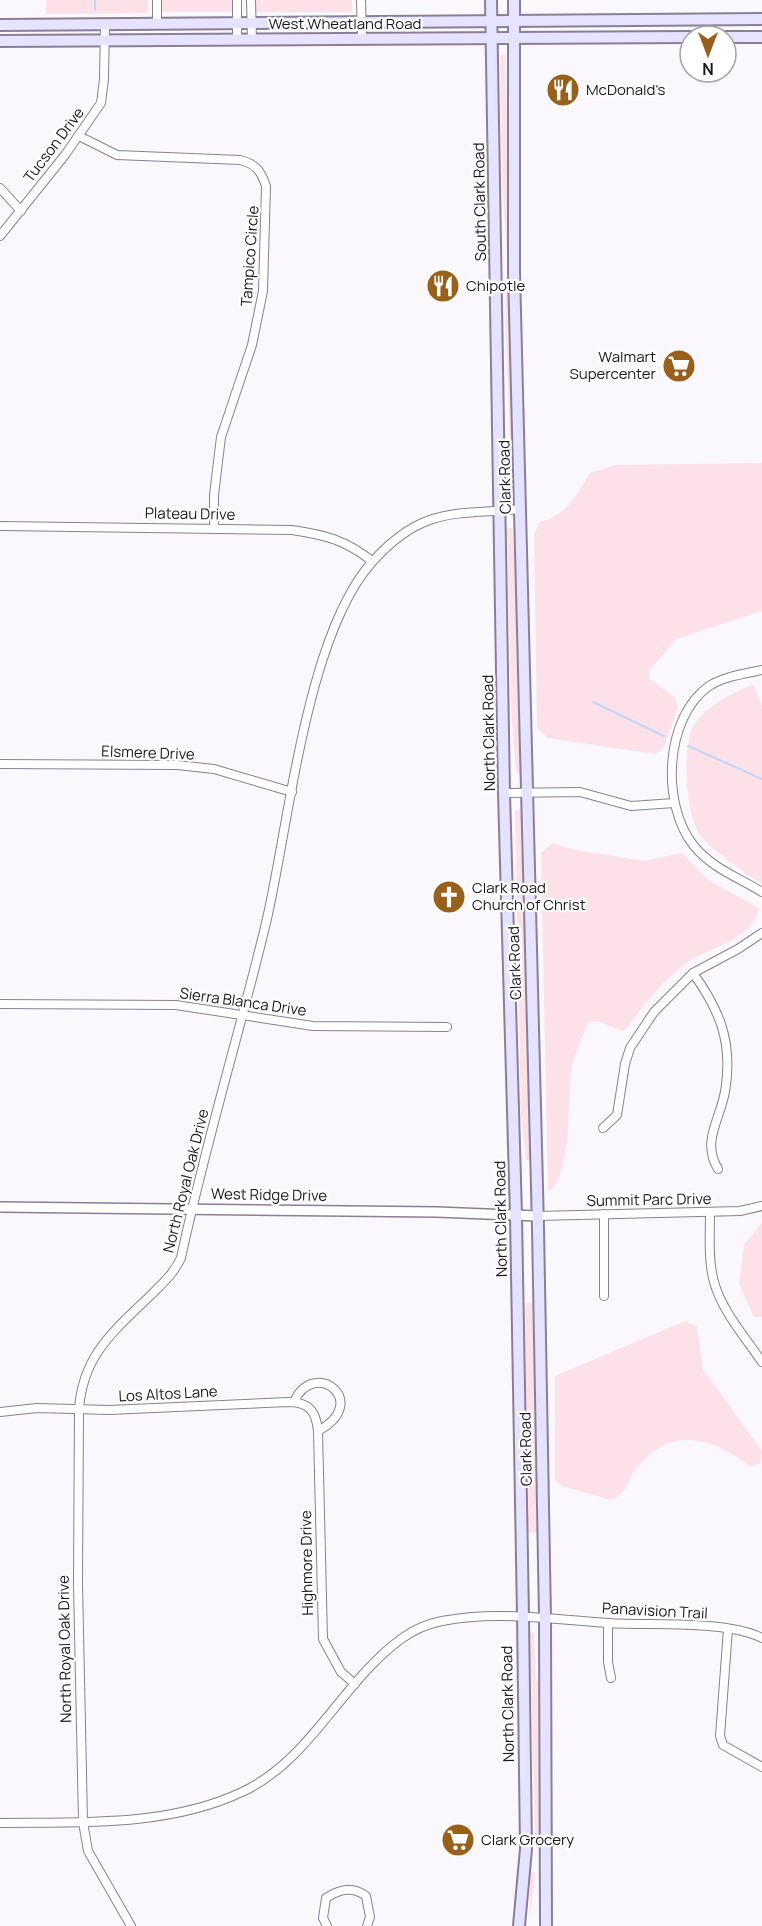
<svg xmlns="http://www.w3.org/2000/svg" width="762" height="1926" font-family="Manrope,sans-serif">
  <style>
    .green { fill: #fce1e9 }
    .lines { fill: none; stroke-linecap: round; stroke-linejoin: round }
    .stream { stroke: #c2d6fa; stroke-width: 2 }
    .minor-casing { stroke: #8b7f95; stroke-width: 10 }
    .tertiary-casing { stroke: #8b7f95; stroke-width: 12 }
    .secondary-casing { stroke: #8b7f95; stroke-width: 14 }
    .minor { stroke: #fff; stroke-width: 8 }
    .tertiary { stroke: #fff; stroke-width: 9 }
    .secondary { stroke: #e5e3ff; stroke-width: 10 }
    .labels { text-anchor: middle; stroke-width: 4.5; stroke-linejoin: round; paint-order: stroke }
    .street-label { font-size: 15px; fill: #1a151e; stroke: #fff }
    .poi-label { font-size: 15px; fill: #1a151e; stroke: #fff; text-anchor: start }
  </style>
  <rect width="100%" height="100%" fill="#faf8fd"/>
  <g class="green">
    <path d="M46,0H148V13L46,14Z"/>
    <rect x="160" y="0" width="73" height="12"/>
    <rect x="256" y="0" width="96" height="12"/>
    <path d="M500,55H505L512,260H508L507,257L502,181Z"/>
    <path d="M507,290H511L513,493L510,489C511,425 506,363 505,300Z"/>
    <path d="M762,463V611L676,639L650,670L649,678L675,698L678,707L663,749L655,754L548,738L537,728L534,534L540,522C568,515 576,495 590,473L615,465Z"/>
    <path d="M507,528H512L517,579L521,775L516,772L511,707Z"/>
    <path d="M753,684L762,706V884C746,873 707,848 698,832C686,811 681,746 694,725C709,704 731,694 753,684Z"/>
    <path d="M515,810H521L523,821L531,1160H526L521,1116Z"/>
    <path d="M553,843L575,850L644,861L682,853L708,880L759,908C755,938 711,947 688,962C662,980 644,1005 625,1030C611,1031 602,1016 588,1023C583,1037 575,1052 572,1067C567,1094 573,1178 548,1191L541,853Z"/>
    <path d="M762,1223V1317H754L739,1284L744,1245Z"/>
    <path d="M525,1303H533L537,1533H528Z"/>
    <path d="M685,1321L697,1327L703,1369L762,1451L760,1464L750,1466C713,1439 674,1425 639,1465C625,1480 632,1490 611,1500L562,1486L555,1479V1376Z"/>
    <path d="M530,1632L534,1633L536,1679L539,1687L540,1836L535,1834Z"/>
    <path d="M530,1872L535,1873L530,1918Z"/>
  </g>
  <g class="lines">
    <g class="stream">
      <path d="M95,10V0"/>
      <path d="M593,702L664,736"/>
      <path d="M688,746L762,779"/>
    </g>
    <g class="minor-casing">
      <g id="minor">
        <path d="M237,0V40"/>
        <path d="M251,0L252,40"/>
        <path d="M361,0L362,39"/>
        <path d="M157,23V0"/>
        <path d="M79,136L117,155L240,160C256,164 261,171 266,186L263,291L252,345L221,437L214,495V528"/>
        <path d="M0,188L21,211"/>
        <path d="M0,236L65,155L101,103L104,79L105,24"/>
        <path d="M0,526L292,530C326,535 345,540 372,561"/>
        <path d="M762,670C744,674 725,676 709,686C664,718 661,805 694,846C713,869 738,877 762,892"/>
        <path d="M0,764L177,765L214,769L292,792"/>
        <path d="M504,793L580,792L631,806L674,803"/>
        <path d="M693,973C719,1009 732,1040 726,1085C723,1117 700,1139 718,1169"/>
        <path d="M0,1004L176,1005L313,1026L447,1027"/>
        <path d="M603,1128L617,1115L625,1064L630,1048L654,1012L693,973L738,949L762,933"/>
        <path d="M710,1212C710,1235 708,1260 714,1282C722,1311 745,1337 762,1362"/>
        <path d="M604,1214V1296"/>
        <path d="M537,1216L740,1211L762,1206"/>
        <path d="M294,1402C314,1357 372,1402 318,1431"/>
        <path d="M0,1412L37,1408L109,1410L288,1402C309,1402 316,1411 318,1431L323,1639L341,1672L355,1684"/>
        <path d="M608,1623V1662L611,1678"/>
        <path d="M728,1629L720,1736L723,1745L762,1767"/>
        <path d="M0,1823C79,1822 168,1827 242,1792C311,1760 341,1683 401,1639C413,1630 427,1624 442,1621C498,1610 553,1620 609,1623C651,1626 726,1620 762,1638"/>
        <path d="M131,1926L88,1851L83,1822L78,1583L79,1409C83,1354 115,1330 152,1294C164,1282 174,1273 181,1258C205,1145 239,1035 266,923C289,826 306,634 373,561C423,506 455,515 521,509"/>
        <path d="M327,1926L323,1918L326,1898C340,1889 352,1886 366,1896L370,1917L367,1926"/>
      </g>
    </g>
    <g class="tertiary-casing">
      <path id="tertiary" d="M0,1207L437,1212L537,1216"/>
    </g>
    <g class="secondary-casing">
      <g id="secondary">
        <path d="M491,0L504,793L516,1216L523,1616L526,1849L519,1926"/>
        <path d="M514,0V272L538,1227L545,1618L546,1926"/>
        <path d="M0,25L762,19"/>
        <path d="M726,37H762"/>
        <path d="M0,41L690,37"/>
      </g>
    </g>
    <use href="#minor" class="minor"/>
    <use href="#tertiary" class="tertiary"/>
    <use href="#secondary" class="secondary"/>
  </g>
  <defs>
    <g id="restaurant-disc" transform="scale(1.725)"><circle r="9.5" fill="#98601b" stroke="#fff"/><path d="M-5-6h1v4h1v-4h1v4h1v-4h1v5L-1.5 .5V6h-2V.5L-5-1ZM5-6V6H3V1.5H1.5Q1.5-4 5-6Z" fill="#fff"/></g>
    <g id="supermarket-disc" transform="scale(1.725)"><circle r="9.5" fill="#98601b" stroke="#fff"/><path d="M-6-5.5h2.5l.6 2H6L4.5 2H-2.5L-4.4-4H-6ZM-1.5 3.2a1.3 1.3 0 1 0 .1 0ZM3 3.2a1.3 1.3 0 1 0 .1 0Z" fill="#fff"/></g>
    <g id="church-disc" transform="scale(1.725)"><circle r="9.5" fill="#98601b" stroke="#fff"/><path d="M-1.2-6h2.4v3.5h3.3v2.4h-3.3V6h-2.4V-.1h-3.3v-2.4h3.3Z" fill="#fff"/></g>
  </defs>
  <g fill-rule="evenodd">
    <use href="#restaurant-disc" x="563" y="90"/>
    <use href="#restaurant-disc" x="443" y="286"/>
    <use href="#supermarket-disc" x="679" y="366"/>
    <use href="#church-disc" x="449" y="897"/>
    <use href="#supermarket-disc" x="458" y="1840"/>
  </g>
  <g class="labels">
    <g class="street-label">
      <text x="345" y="29">West Wheatland Road</text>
      <text transform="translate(54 145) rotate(-53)" y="5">Tucson Drive</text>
      <text transform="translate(480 202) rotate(-91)" y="5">South Clark Road</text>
      <text transform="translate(250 256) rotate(-86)" y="5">Tampico Circle</text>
      <text transform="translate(505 477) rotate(-91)" y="5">Clark Road</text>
      <text transform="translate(190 514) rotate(1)" y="5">Plateau Drive</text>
      <text transform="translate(489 733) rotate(-91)" y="5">North Clark Road</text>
      <text transform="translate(148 753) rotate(2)" y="5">Elsmere Drive</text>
      <text transform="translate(515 963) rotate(-92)" y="5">Clark Road</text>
      <text transform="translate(243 1002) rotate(8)" y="5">Sierra Blanca Drive</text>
      <text transform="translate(186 1181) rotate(-76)" y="5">North Royal Oak Drive</text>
      <text transform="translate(269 1195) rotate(1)" y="5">West Ridge Drive</text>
      <text transform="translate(649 1200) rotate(-1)" y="5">Summit Parc Drive</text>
      <text transform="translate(501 1219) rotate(-91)" y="5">North Clark Road</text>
      <text transform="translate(168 1394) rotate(-3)" y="5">Los Altos Lane</text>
      <text transform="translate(526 1449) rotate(-91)" y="5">Clark Road</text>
      <text transform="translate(307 1563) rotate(-91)" y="5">Highmore Drive</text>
      <text transform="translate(655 1611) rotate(3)" y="5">Panavision Trail</text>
      <text transform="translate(65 1649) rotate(-91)" y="5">North Royal Oak Drive</text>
      <text transform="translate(508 1704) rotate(-91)" y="5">North Clark Road</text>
    </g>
    <g class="poi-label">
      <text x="586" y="95">McDonald's</text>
      <text x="466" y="291">Chipotle</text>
      <text x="656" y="362" text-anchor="end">Walmart<tspan x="656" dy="17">Supercenter</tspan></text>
      <text x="472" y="893">Clark Road<tspan x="472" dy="17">Church of Christ</tspan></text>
      <text x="481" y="1845">Clark Grocery</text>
    </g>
  </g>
  <g transform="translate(708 54) rotate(180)"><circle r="28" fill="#ffffff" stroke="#a3a1a5" stroke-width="1.5"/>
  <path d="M0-4.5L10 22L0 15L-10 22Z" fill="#98601b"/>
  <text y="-9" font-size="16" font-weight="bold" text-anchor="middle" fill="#1a151e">N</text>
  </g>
</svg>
